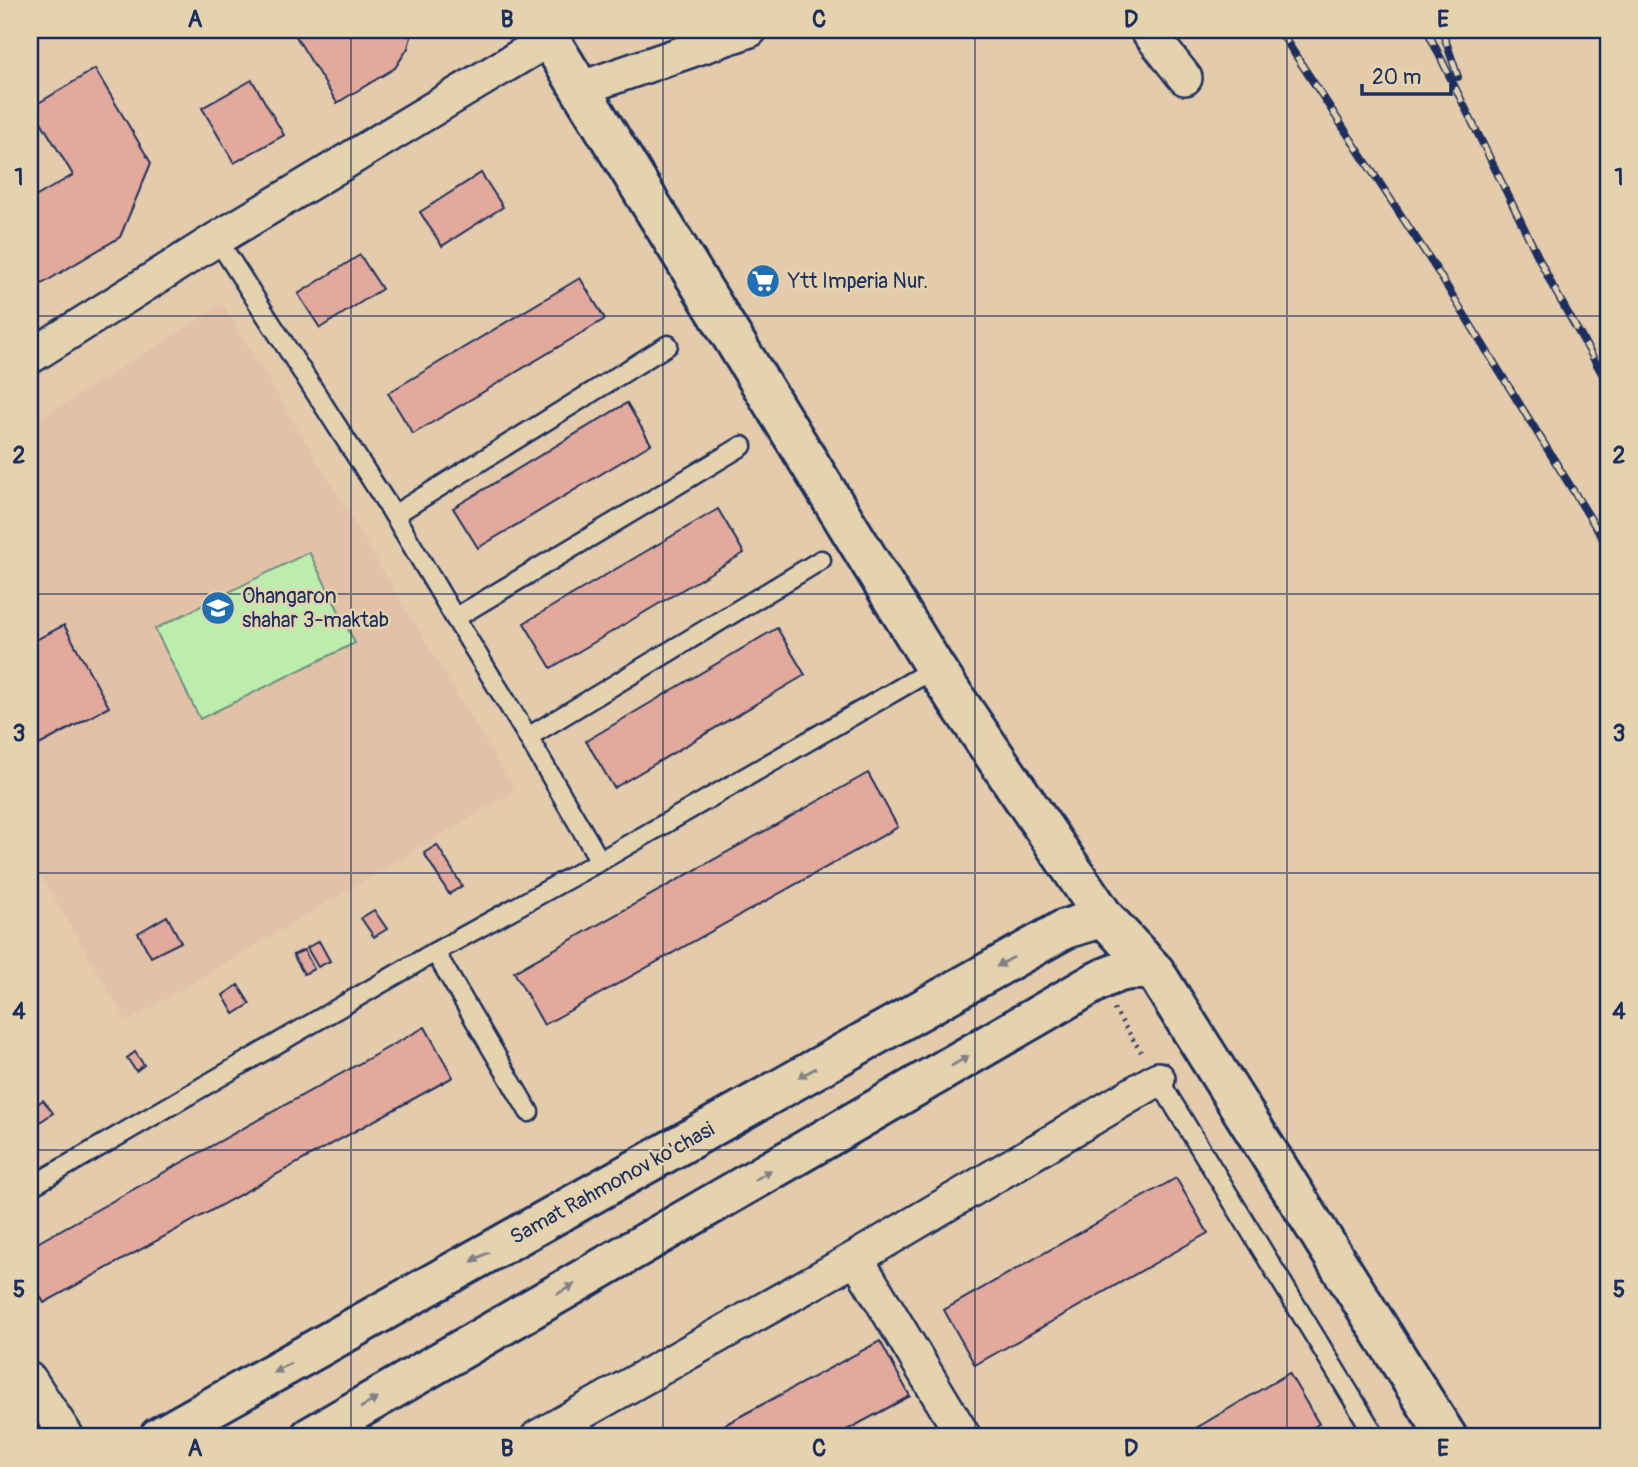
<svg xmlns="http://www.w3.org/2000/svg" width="1638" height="1467" font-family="Pangolin,sans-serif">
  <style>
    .built { fill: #e3c1a7 }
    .garden { fill: #bcedac; stroke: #6c8e85; stroke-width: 2 }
    .building { fill: #e2a99c; stroke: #1b2f5e; stroke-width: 2 }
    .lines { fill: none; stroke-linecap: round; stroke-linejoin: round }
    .lane-casing { stroke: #1b2f5e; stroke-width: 23 }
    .street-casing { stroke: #1b2f5e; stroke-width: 38 }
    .secondary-casing { stroke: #1b2f5e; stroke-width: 44 }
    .path { stroke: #1b2f5e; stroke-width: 4.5; stroke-dasharray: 2 5; stroke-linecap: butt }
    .lane { stroke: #e5d3b0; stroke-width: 18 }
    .street { stroke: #e5d3b0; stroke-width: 33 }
    .secondary { stroke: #e5d3b0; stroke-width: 38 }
    .rail-casing { stroke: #1b2f5e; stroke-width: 8 }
    .rail { stroke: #e5d3b0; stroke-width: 5; stroke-dasharray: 16; stroke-linecap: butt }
    .oneway { fill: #808187 }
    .grid { fill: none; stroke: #1b2f5e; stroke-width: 2; stroke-opacity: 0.55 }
    .labels { text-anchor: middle; stroke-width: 5; stroke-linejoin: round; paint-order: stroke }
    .poi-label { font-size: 21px; fill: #1b2f5e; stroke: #e5d3b0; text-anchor: start }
    .street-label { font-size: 21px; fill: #1b2f5e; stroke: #e5d3b0 }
    .neatline { fill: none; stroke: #1b2f5e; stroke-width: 2.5 }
    .grid-label { font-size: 23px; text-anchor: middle; font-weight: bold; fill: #1b2f5e }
  </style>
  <rect width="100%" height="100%" fill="#e4cbac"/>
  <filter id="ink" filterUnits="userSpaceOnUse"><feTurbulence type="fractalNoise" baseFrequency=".0143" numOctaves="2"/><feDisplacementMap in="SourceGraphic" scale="14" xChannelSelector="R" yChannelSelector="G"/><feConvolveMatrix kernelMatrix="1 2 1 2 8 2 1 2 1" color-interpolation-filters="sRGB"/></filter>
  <g filter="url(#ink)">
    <path class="built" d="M223,304L515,791L127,1022L30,857V425Z"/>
    <path class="garden" d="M309,552L355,643L200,719L155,629Z"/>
    <g class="building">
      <path d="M292,30H410L411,37L408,48L395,68L337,103Z"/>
      <path d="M95,69L151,163L120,237L30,291V200L73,175L32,107Z"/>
      <path d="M252,80L284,135L234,163L202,108Z"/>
      <path d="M481,173L503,207L442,246L420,212Z"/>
      <path d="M360,255L382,289L320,328L298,294Z"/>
      <path d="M580,278L605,319L413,434L388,393Z"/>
      <path d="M627,403L651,444L478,548L453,508Z"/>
      <path d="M718,509L744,553L551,668L524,623Z"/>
      <path d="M64,625L109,707L30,750V643Z"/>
      <path d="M777,628L805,675L614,788L586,741Z"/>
      <path d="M868,773L898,827L544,1025L514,972Z"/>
      <path d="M437,845L462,886L449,894L424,853Z"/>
      <path d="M374,910L387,929L374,937L361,918Z"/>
      <path d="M167,916L181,942L151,957L138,933Z"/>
      <path d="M319,941L330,961L318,967L307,948Z"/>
      <path d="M304,950L314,969L304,974L293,955Z"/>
      <path d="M238,985L250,1004L234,1014L223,995Z"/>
      <path d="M425,1027L453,1077L44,1303L30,1278V1247Z"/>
      <path d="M135,1052L144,1065L136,1071L127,1058Z"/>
      <path d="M43,1100L53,1113L40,1122L30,1109Z"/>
      <path d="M1176,1178L1208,1233L975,1365L944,1310Z"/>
      <path d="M880,1341L910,1396L834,1437H702Z"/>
      <path d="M1289,1373L1319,1424L1296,1437H1181Z"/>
    </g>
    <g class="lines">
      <g class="lane-casing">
        <g id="lane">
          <path d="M217,239L394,515L455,618L528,737L600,861"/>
          <path d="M394,515L668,345"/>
          <path d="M455,618L742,446"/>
          <path d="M528,737L821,560"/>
          <path d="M435,952L529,1112"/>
          <path d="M1158,1079L1376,1437"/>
          <path d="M30,1187L435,952L600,861L935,668"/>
        </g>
      </g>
      <g class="street-casing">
        <g id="street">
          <path d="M1147,30L1185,78"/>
          <path d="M579,89L750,30"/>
          <path d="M30,357L217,239L549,39"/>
          <path d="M856,1258L964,1437"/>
          <path d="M30,1380L67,1437"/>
          <path d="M538,1437L856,1258L1158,1079"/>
        </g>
      </g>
      <g class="secondary-casing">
        <g id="secondary">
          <path d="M544,30L935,668L1104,917L1155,972L1447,1437"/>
          <path d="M159,1437L1065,929L1104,917"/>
          <path d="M310,1437L1096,982C1115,972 1134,966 1155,972"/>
        </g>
      </g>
      <path class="path" d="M1114,1009L1141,1052"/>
      <use href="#lane" class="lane"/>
      <use href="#street" class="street"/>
      <use href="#secondary" class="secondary"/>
      <g class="rail-casing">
        <g id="rail">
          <path d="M1279,30L1433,264L1608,547"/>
          <path d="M1427,30L1553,287L1608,384"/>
          <path d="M1442,30L1458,77"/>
        </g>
      </g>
      <use href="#rail" class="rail"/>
    </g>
    <defs><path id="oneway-solid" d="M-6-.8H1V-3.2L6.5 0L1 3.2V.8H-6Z" transform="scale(1.75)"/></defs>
    <g class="oneway">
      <use href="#oneway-solid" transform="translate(1005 962) rotate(151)"/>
      <use href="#oneway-solid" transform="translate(960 1061) rotate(-30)"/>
      <use href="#oneway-solid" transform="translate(807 1073) rotate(151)"/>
      <use href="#oneway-solid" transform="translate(763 1175) rotate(-30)"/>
      <use href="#oneway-solid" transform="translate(480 1257) rotate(151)"/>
      <use href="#oneway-solid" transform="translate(566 1289) rotate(-30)"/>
      <use href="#oneway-solid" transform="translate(282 1368) rotate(151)"/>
      <use href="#oneway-solid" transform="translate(369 1403) rotate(-30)"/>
    </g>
  </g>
  <path class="grid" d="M351,30V1437M663,30V1437M975,30V1437M1287,30V1437M30,316H1608M30,594H1608M30,873H1608M30,1150H1608"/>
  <defs>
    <g id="supermarket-disc" transform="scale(1.75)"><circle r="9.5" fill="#1f6fb2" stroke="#e5d3b0"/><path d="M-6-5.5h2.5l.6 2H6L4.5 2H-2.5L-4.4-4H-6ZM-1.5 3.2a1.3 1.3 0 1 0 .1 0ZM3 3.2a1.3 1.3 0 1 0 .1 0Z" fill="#fff"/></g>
    <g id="school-disc" transform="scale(1.75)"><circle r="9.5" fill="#1f6fb2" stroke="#e5d3b0"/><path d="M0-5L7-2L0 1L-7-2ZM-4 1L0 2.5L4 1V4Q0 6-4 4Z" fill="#fff"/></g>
  </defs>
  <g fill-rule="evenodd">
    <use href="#supermarket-disc" x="763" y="281"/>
    <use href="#school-disc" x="218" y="608"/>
  </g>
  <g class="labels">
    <g class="poi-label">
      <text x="788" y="288">Ytt Imperia Nur.</text>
      <text x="242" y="603">Ohangaron<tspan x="242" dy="24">shahar 3-maktab</tspan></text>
    </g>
    <g class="street-label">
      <text transform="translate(612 1183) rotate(-29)" y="7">Samat Rahmonov ko'chasi</text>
    </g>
  </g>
  <rect width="1638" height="1467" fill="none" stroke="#e5d3b0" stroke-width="77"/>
  <path d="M1362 84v10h89v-10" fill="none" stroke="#1b2f5e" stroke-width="3.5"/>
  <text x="1372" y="84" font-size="21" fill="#1b2f5e" stroke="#e5d3b0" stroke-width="5" paint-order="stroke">20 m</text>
  <rect x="38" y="38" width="1562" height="1390" class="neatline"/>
  <g class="grid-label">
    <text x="195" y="27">A</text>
    <text x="507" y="27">B</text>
    <text x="819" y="27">C</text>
    <text x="1131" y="27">D</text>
    <text x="1443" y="27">E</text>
    <text x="19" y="185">1</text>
    <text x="1619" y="185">1</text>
    <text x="19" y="463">2</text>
    <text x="1619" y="463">2</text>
    <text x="19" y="741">3</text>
    <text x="1619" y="741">3</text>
    <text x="19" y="1019">4</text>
    <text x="1619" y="1019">4</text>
    <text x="19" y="1297">5</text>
    <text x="1619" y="1297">5</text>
    <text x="195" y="1456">A</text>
    <text x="507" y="1456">B</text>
    <text x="819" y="1456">C</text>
    <text x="1131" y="1456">D</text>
    <text x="1443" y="1456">E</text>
  </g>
</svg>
